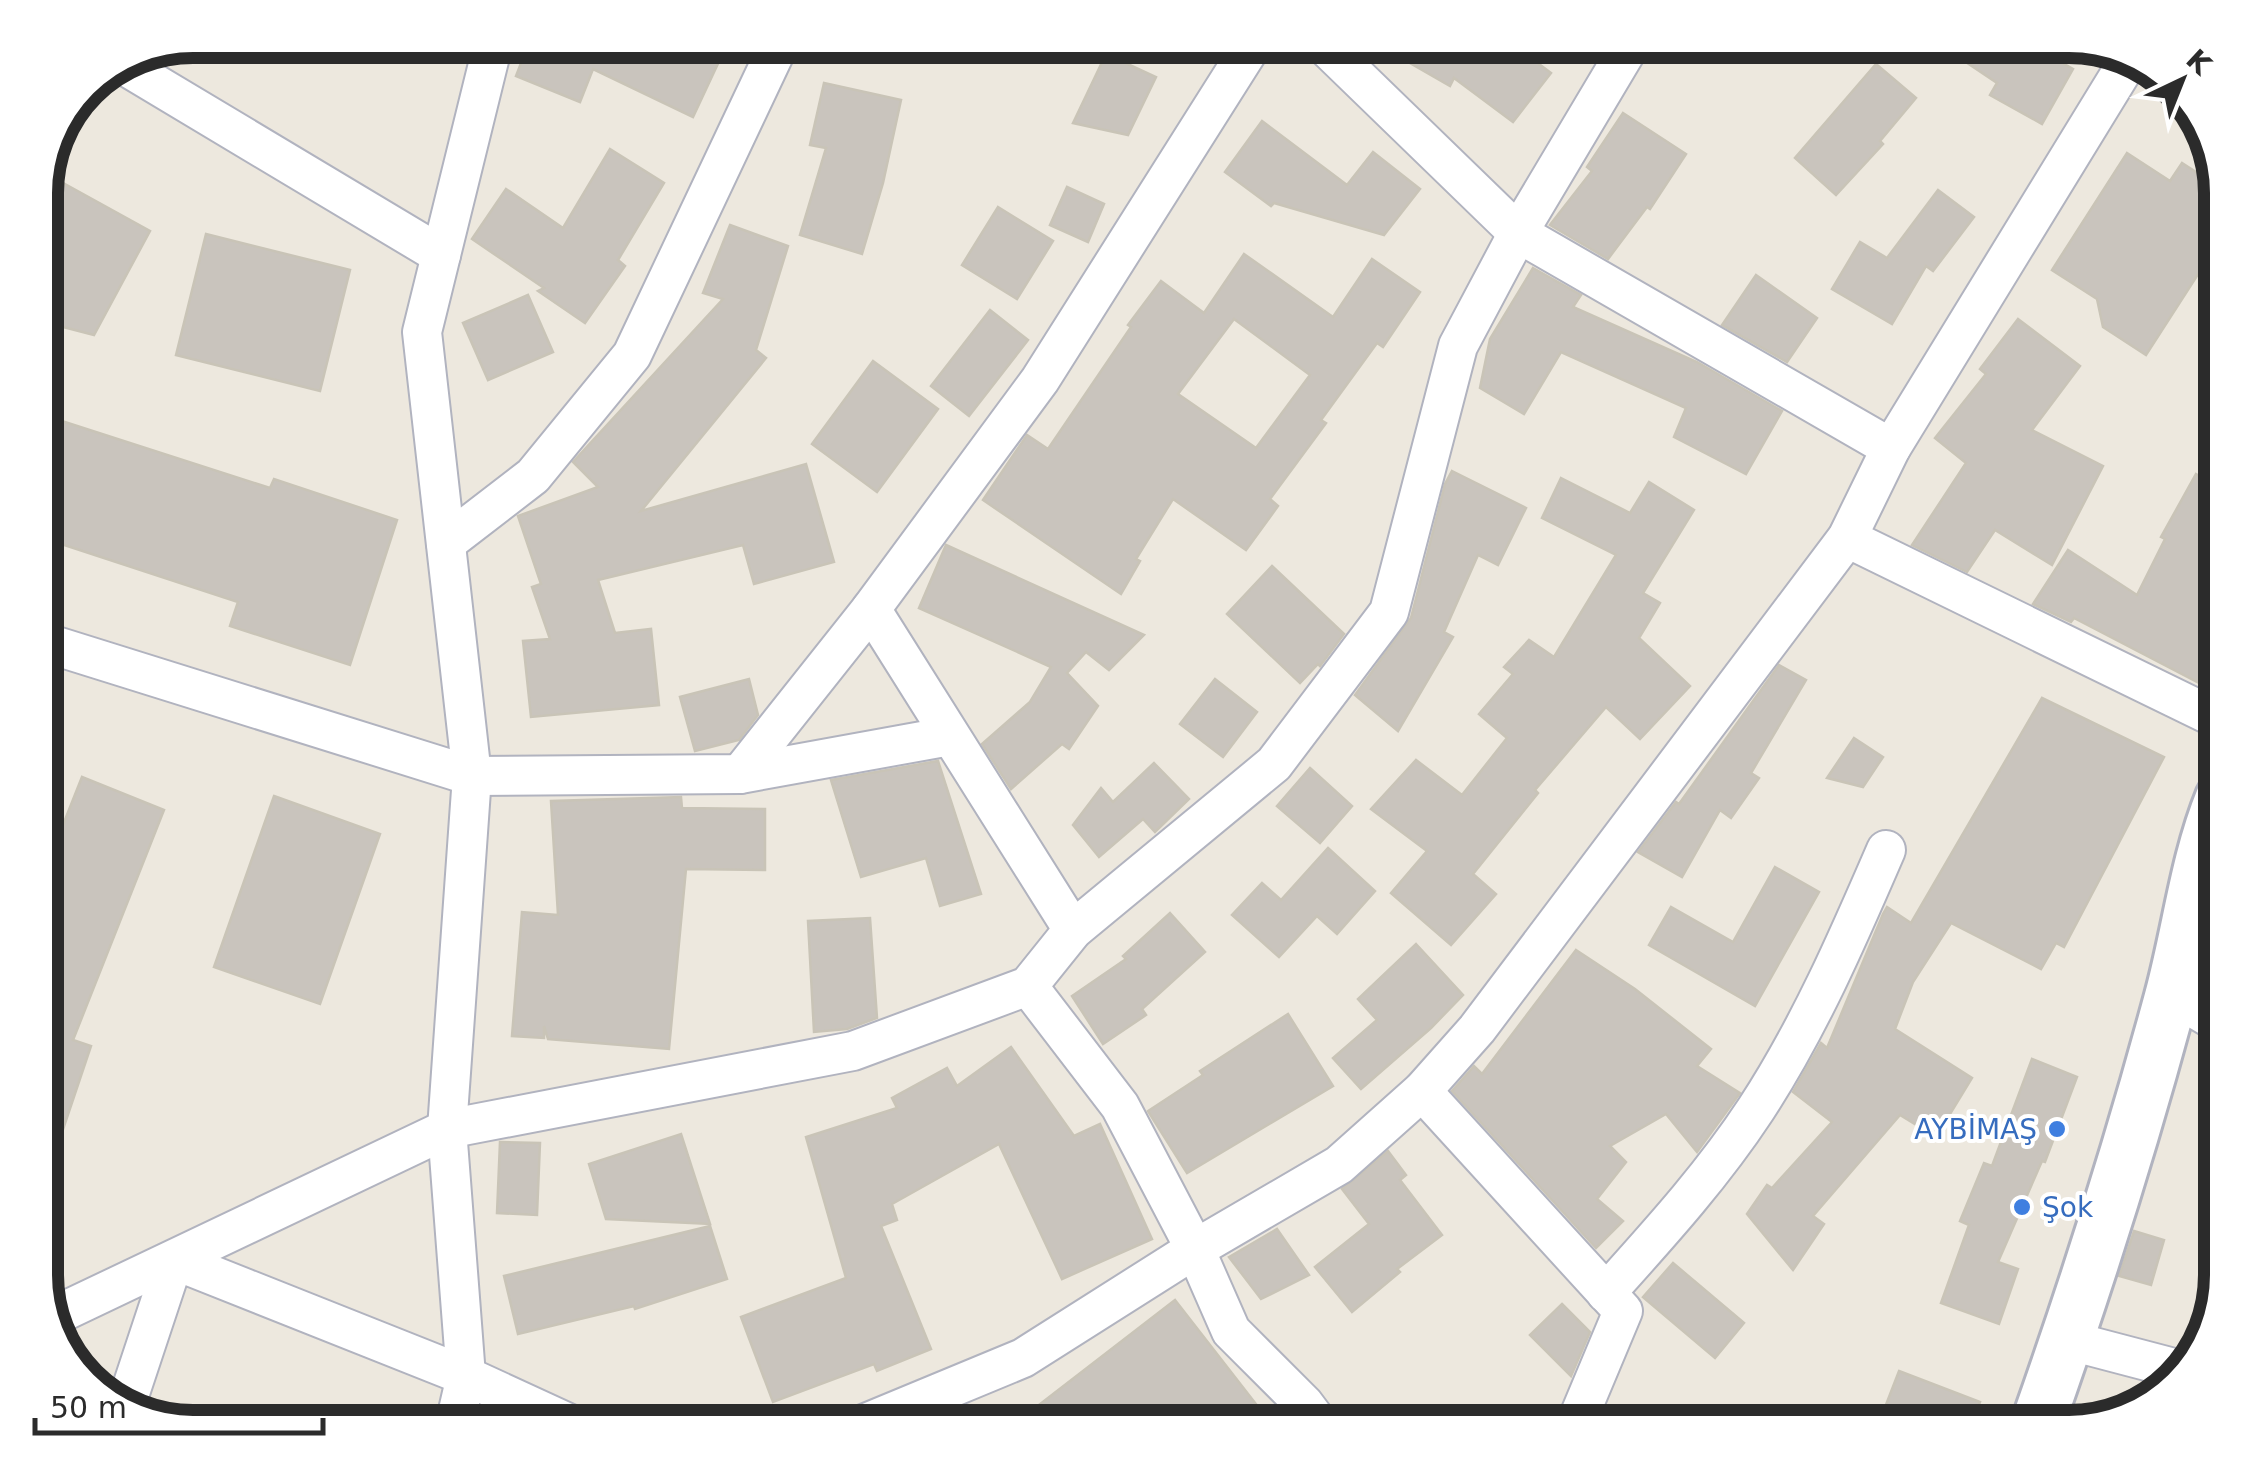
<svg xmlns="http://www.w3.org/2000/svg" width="2262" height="1468" font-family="'DejaVu Sans',sans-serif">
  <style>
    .building { fill: #c9c4bd; stroke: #c9c4b7; stroke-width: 2.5; fill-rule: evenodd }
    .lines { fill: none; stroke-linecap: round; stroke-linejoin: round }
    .street-casing { stroke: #b1b3bf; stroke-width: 42 }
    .secondary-casing { stroke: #b1b3bf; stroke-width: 58 }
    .street { stroke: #fff; stroke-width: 38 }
    .secondary { stroke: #fff; stroke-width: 52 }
    .shop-dot { fill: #3f7fe0; stroke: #fff; stroke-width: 4 }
    .labels { text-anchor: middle; stroke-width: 8; stroke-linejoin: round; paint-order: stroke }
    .shop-label { font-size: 28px; fill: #366cbe; stroke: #fff; text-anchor: end }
    .rim { fill: none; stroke: #2b2b2b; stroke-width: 12 }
  </style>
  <rect width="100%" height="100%" fill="#ede8de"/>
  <g class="building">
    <path d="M530,40H605L603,45L639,60L649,40H729L693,117L593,69L580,102L516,76Z"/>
    <path d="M1423,40H1507L1551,73L1513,122L1454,78L1450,86L1410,63Z"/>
    <path d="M1933,40H2022L2073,69L2042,124L1990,95L1997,83Z"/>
    <path d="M1106,54L1156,77L1128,135L1073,123Z"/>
    <path d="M1876,64L1916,98L1880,141L1883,144L1836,195L1795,158Z"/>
    <path d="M824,83L901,100L883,183L862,254L800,235L826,148L810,145Z"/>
    <path d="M1623,113L1686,154L1650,209L1647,207L1608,259L1550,225L1592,171L1587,167Z"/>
    <path d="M1262,121L1347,185L1373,152L1420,189L1384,235L1274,203L1271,206L1225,172Z"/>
    <path d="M610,149L664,183L618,260L625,266L585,323L538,291L544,288L472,239L506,189L563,228Z"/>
    <path d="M2127,153L2170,181L2182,163L2222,189V237L2146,355L2103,327L2097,299L2052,270Z"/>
    <path d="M45,173L150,231L94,335L40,321V183Z"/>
    <path d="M1067,187L1104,204L1088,242L1050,225Z"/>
    <path d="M1938,190L1974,217L1933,271L1926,266L1892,324L1832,289L1860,242L1887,258Z"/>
    <path d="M998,207L1053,241L1017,299L962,265Z"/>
    <path d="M730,225L788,246L756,350L766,358L641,511L806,464L834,562L754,584L743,545L598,580L615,633L651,629L659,705L531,717L523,641L550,639L532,587L541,584L518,516L598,487L573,462L723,299L703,293Z"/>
    <path d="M206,234L350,270L320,391L176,355Z"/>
    <path d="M1244,254L1333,317L1372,259L1420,292L1383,347L1377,343L1321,420L1326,423L1270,499L1278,506L1246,550L1173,499L1136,559L1140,561L1121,594L983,500L1027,435L1048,449L1131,327L1128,325L1161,281L1204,313ZM1234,319L1310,375L1256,448L1178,394Z"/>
    <path d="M1533,268L1581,295L1573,307L1697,362L1782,411L1746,474L1674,437L1686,408L1561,352L1524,414L1480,388L1490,339Z"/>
    <path d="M1756,275L1817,318L1787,362L1722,325Z"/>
    <path d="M528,295L553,352L488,380L463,323Z"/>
    <path d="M990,310L1028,340L969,416L931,386Z"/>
    <path d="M2018,319L2080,366L2032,430L2103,466L2052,565L1995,530L1967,572L1912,545L1966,463L1935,438L1986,374L1980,369Z"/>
    <path d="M873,361L938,409L877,492L812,444Z"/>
    <path d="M40,414L270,488L274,479L397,520L350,665L230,626L238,602L40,537Z"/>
    <path d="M1452,471L1526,508L1498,565L1478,555L1444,632L1453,637L1398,731L1355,695L1411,618L1445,484Z"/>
    <path d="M2196,474L2222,488V652L2205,686L2074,618L2071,622L2033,604L2068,550L2137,595L2165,539L2161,537Z"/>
    <path d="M1561,478L1630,513L1649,482L1694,510L1643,593L1660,603L1639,638L1690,686L1640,739L1606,707L1535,790L1538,793L1473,874L1496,894L1451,945L1391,893L1427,851L1371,809L1416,760L1462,795L1507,738L1479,714L1513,674L1504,667L1529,640L1554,657L1616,555L1542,518Z"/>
    <path d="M946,545L1144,635L1109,670L1086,652L1067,673L1098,706L1069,749L1062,744L1011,789L982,744L1030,702L1051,667L919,608Z"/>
    <path d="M1272,566L1344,634L1320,666L1318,664L1300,683L1227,614Z"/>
    <path d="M1779,665L1806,680L1751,773L1759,778L1731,818L1720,810L1682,877L1638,852L1676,802L1679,804Z"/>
    <path d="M749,679L758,715L739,740L695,751L680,697Z"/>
    <path d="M1215,679L1257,712L1223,757L1180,724Z"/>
    <path d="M2042,698L2164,757L2064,947L2056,943L2041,969L1951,923L1913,982L1895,1029L1972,1078L1936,1137L1900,1115L1813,1216L1824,1224L1793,1270L1747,1214L1767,1185L1772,1188L1832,1122L1793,1092L1821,1043L1827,1048L1883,914L1887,907L1911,923Z"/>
    <path d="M1854,738L1883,757L1863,787L1827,778Z"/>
    <path d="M938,761L981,894L940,906L926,858L861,877L831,780Z"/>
    <path d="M1154,763L1189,799L1155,832L1143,819L1099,857L1073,825L1101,788L1113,802Z"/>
    <path d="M1310,768L1352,806L1320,843L1277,806Z"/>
    <path d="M82,777L164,810L73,1040L91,1046L46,1180L40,1179V883Z"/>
    <path d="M274,796L380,834L320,1004L214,967Z"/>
    <path d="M681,797L682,808L765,809V870L686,869L669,1049L548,1039L544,1026V1038L512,1036L522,912L558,915L551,801Z"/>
    <path d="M1328,848L1375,891L1337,934L1317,916L1279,957L1232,915L1262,883L1281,900Z"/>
    <path d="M1775,867L1819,892L1755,1006L1649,945L1671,907L1733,942Z"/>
    <path d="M1170,913L1205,952L1142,1009L1146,1015L1103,1044L1072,996L1126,959L1123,956Z"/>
    <path d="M870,918L877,1018L847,1029L814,1032L808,921Z"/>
    <path d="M1416,944L1463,995L1431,1028L1361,1089L1333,1058L1377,1020L1358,999Z"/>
    <path d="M1576,950L1635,989L1711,1049L1697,1066L1740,1093L1697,1152L1666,1114L1610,1146L1626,1162L1597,1199L1623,1221L1596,1248L1452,1091L1474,1066L1482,1074Z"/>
    <path d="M1288,1014L1333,1086L1187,1173L1148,1111L1203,1075L1200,1071Z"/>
    <path d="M1011,1047L1074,1136L1100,1124L1152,1239L1062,1279L999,1144L892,1204L897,1220L881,1226L931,1349L877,1371L874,1364L773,1402L741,1317L846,1278L806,1137L897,1108L892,1098L947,1068L957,1086Z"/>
    <path d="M2032,1059L2077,1077L2045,1162L2042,1161L1998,1262L2018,1269L1999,1324L1941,1303L1969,1225L1960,1221L1984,1163L1992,1166Z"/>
    <path d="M681,1134L710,1224L606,1219L589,1164Z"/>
    <path d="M500,1142L540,1143L537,1215L497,1213Z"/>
    <path d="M1388,1151L1406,1175L1400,1180L1442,1235L1397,1269L1400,1272L1352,1312L1315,1267L1369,1224L1342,1189Z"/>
    <path d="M710,1226L727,1279L635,1309L634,1306L518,1334L504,1276Z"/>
    <path d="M1277,1229L1309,1275L1261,1299L1229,1257Z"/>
    <path d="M2134,1231L2164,1240L2151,1285L2119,1276Z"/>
    <path d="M1673,1263L1744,1323L1715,1358L1643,1297Z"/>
    <path d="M1175,1300L1259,1408L1233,1428H1050L1035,1408Z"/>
    <path d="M1562,1304L1590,1332L1571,1376L1530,1335Z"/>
    <path d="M1899,1371L1980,1402L1970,1428H1877Z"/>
  </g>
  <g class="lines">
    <g class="street-casing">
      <g id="street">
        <path d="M1319,40L1518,233L1891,448"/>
        <path d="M127,67L441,255"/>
        <path d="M1847,538L2222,721"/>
        <path d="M446,543L533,476L632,355L781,40"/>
        <path d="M871,609L1073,930"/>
        <path d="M40,641L472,776L740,774L950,736"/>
        <path d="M740,774L871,609L1040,380L1255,40"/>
        <path d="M1028,986L1120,1106L1195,1249L1231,1331L1304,1404L1322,1428"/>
        <path d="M2172,995L2222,1025"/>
        <path d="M1422,1091L1623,1311L1574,1428"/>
        <path d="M1606,1293C1659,1234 1712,1176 1756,1109C1809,1028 1848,938 1886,850"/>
        <path d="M50,1318L447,1129L853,1051L1028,986L1073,930L1274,764L1389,612L1458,346L1518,233L1633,40"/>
        <path d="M2067,1340L2185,1371"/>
        <path d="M125,1408L174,1260L466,1376L579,1428"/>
        <path d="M454,1428L466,1376L447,1129L472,776L422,332L494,40"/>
        <path d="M854,1428L1023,1358L1195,1249L1339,1165L1422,1091L1477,1029L1847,538L1891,448L2130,58"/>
      </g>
    </g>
    <g class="secondary-casing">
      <path id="secondary" d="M2036,1428C2086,1287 2132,1142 2171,997C2189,931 2196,862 2222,798"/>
    </g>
    <use href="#street" class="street"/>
    <use href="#secondary" class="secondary"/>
  </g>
  <g class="shop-dot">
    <circle cx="2057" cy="1129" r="10"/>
    <circle cx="2022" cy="1207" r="10"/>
  </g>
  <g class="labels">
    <g class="shop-label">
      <text x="2037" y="1139">AYBİMAŞ</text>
      <text x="2042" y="1217" text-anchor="start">Şok</text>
    </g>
  </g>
  <path d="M0 0H2262V1468H0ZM193 58H2069A135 135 0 0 1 2204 193V1275A135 135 0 0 1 2069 1410H193A135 135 0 0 1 58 1275V193A135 135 0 0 1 193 58Z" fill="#fff" fill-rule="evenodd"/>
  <path class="rim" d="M193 58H2069A135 135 0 0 1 2204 193V1275A135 135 0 0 1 2069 1410H193A135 135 0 0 1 58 1275V193A135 135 0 0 1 193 58Z"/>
  <g transform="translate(2182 80) rotate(43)" stroke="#ffffff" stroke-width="8" paint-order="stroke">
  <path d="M0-8L18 38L0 25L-18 38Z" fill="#2b2b2b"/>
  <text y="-15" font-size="28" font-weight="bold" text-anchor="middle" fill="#2b2b2b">K</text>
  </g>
  <path d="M35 1418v15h288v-15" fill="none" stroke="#2b2b2b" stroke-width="5"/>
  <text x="50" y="1418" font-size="30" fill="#2b2b2b" stroke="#ffffff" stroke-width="8" paint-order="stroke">50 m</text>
</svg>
